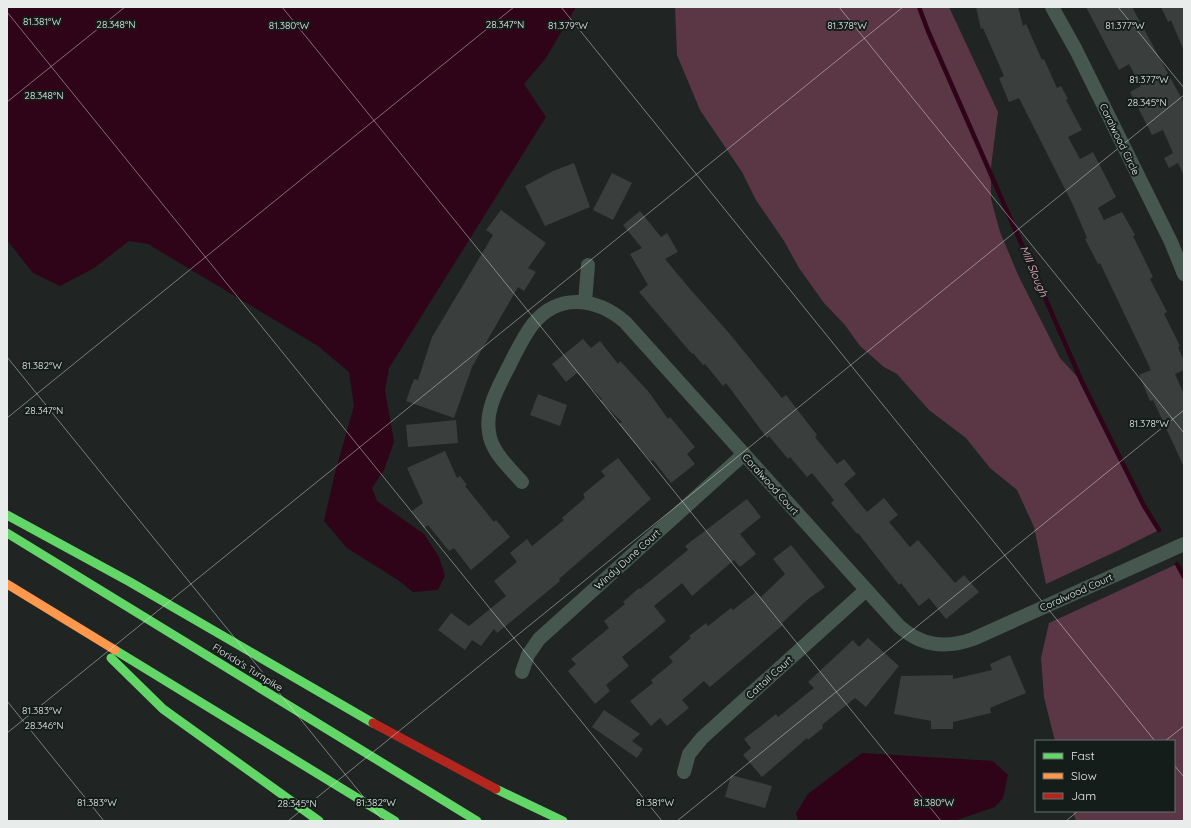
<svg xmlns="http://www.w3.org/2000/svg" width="1191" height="828" font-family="Quicksand,sans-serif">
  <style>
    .green { fill: #5b3745 }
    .water { fill: #2f0318 }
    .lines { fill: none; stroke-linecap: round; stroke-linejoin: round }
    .stream { stroke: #2f0318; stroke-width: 4.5 }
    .building { fill: #3a3e3c }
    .street { stroke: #465750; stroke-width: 14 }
    .fast { stroke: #63d668; stroke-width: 9 }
    .slow { stroke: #ff974d; stroke-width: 9 }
    .jam { stroke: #b3261e; stroke-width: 9 }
    .ticks { fill: none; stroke: #e8edeb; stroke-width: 1; stroke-opacity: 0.45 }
    .labels { text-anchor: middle; stroke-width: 4; stroke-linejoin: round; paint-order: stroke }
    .street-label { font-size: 10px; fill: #e8edeb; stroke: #151d1a }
    .water-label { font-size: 11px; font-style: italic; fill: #f7afc8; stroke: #151d1a }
    .ticks-label { font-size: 10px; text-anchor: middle; fill: #e8edeb; stroke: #151d1a; stroke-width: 4; stroke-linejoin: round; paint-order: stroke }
  </style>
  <rect width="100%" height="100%" fill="#202523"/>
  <g class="green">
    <path d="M675,7H949L998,112L991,167V199L1000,232L1019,277L1060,358L1082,382L1144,506L1159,530L1117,551L1046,584L1034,527L1017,490L990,468L966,438L929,410L897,374L884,367L860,346L845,325L824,303L799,268L784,241L756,200L742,172L700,110L677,55Z"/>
    <path d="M1177,564L1184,577V821H1076L1073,811H1174V741H1055L1044,697L1041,658L1049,623Z"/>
  </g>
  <g class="water">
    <path d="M7,7H576L546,58L524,84L546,117L389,368L385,390L394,442L384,470L372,488L377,501L424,534L439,557L445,576L438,590L413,592L398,580L347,548L324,521L335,473L354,406L349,372L318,346L148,244L129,241L94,268L60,286L33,273L7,240Z"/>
    <path d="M862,753L993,761L1008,775L1003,798L995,807L954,821H798L796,813L808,794Z"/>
  </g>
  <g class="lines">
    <g class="stream">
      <path d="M919,7L928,31L1082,382L1144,506L1159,530"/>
      <path d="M1177,564L1184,577"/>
    </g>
  </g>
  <g class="building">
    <path d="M976,7H1018L1023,26L1026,24L1042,60L1044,59L1057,88L1061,86L1068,99L1066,100L1082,130L1068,137L1080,159L1093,152L1116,197L1098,208L1104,220L1122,212L1135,235L1133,236L1153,277L1150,279L1167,312L1164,314L1180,346L1178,347L1184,361V370L1175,374L1184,394V467L1153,400L1150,401L1139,375L1151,370L1100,263L1098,264L1085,239L1087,238L1073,205L1019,98L1009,102L999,78L1004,76L983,28L981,29Z"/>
    <path d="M1086,7H1132L1184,103V176L1178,163L1169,168L1164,158L1173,153L1163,130L1152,135L1130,92L1141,86L1129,64L1119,70Z"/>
    <path d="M1161,7H1184V51L1171,20L1168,22Z"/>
    <path d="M574,163L590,207L545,226L525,186L553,171Z"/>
    <path d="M612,173L632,183L613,220L593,210Z"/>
    <path d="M501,210L546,243L528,268L536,272L524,291L518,287L472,367L454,418L406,401L414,379L418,380L432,337L493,235L486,230Z"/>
    <path d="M640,211L661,237L667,233L678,252L665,259L690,289L729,333L782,398L786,395L817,435L815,437L837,464L844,459L856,474L844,484L867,512L884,498L898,515L889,522L910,547L918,540L955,583L964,575L979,592L946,619L929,598L919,606L901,583L899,585L858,533L857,534L831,503L834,500L812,473L807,477L790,457L788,459L769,436L767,438L726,383L723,386L705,364L703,365L693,353L692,354L639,292L648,285L630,254L642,248L623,225Z"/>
    <path d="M583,339L591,348L600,341L618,364L620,361L648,391L668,419L670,417L695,447L687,454L695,464L671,483L653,460L651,461L633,441L619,424L622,422L600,401L602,399L577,373L566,382L552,364Z"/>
    <path d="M538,394L567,405L560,426L530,415Z"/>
    <path d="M456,420L458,443L408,447L406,425Z"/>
    <path d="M445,451L457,478L460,476L467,485L465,486L494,522L496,520L510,537L471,570L454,548L449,551L428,525L424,528L412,511L423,503L407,468Z"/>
    <path d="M618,458L651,499L559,579L560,581L513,620L497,633L494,629L481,646L472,640L465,650L438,630L451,613L469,626L506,596L494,581L517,562L510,553L527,539L532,546L564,520L562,518L585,498L583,494L605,476L601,471Z"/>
    <path d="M747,499L761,517L740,534L756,554L740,567L734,560L692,596L682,583L654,606L666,621L622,657L629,666L606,685L610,691L595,704L568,671L576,664L571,659L609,628L604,621L625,604L623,602L639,588L640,589L688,550L685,546Z"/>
    <path d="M791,545L825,587L807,600L782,623L783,625L710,687L704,681L682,700L689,708L667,726L660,718L651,726L630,701L653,683L651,680L673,662L669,657L691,638L689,636L706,623L708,626L731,608L733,610L756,592L761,597L785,574L773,559Z"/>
    <path d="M868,638L899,666L866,707L855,698L822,725L823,728L808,740L807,738L762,777L743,755L751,748L744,739L776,714L778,717L814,688L808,682L853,640L859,647Z"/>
    <path d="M1010,655L1026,693L990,708L991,713L953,722V729H931V721L894,714L901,676L953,675V679L992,670L990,664Z"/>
    <path d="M604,710L640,734L632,741L643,749L637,758L592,727Z"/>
    <path d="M731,775L772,786L765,808L725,797Z"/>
  </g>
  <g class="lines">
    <g class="street">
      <path d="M1052,7L1076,50L1171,242L1184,274"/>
      <path d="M585,302L588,265"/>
      <path d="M522,482C510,468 491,452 489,432C485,409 499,386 509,366C516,352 523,337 533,324C559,292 597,298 625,322L899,626C921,646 945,649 973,639L1184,544"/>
      <path d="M522,672L528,655L539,639L744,454"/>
      <path d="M684,772L689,754L702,738L866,590"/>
    </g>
    <g class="fast">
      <path d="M7,515L130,582L373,723"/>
      <path d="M7,533L477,821"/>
      <path d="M115,650L395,821"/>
      <path d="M111,658L163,709L319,821"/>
      <path d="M496,789L563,821"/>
    </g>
    <path class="slow" d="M7,584L115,650"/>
    <path class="jam" d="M373,723L496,789"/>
  </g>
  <path class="ticks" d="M282,7L941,821M561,7L1155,741M839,7L1184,433M1118,7L1184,88M7,12L662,821M7,102L125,7M7,357L383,821M7,418L514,7M7,701L104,821M7,733L903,7M1165,741L1184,726M1174,765L1184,777M288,821L1184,95M677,821L1184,410M1066,821L1078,811"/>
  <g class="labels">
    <g class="street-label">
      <text transform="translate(1120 139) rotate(64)" y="4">Coralwood Circle</text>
      <text transform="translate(771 484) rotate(48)" y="4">Coralwood Court</text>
      <text transform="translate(627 559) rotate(-42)" y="4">Windy Dune Court</text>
      <text transform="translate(1076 592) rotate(-24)" y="4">Coralwood Court</text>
      <text transform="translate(248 667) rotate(32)" y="4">Florida's Turnpike</text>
      <text transform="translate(769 677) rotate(-42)" y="4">Cattail Court</text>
    </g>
    <g class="water-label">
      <text transform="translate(1034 271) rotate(67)" y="4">Mill Slough</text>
    </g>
  </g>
  <g class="ticks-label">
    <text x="42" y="25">81.381°W</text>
    <text x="116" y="28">28.348°N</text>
    <text x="505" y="28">28.347°N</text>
    <text x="847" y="29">81.378°W</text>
    <text x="289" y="29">81.380°W</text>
    <text x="568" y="29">81.379°W</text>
    <text x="1125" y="29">81.377°W</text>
    <text x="1149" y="83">81.377°W</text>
    <text x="44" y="99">28.348°N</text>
    <text x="1147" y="106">28.345°N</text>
    <text x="42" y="369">81.382°W</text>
    <text x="44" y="414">28.347°N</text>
    <text x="1149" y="427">81.378°W</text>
    <text x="42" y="714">81.383°W</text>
    <text x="44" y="729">28.346°N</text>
    <text x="97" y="806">81.383°W</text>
    <text x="376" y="806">81.382°W</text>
    <text x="655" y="806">81.381°W</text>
    <text x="934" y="806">81.380°W</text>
    <text x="297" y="807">28.345°N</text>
  </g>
  <rect width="1191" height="828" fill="none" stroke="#e8edeb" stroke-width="16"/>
  <rect x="1035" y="740" width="140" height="72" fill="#151d1a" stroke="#69706e"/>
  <rect x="1043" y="753" width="20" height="6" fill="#63d668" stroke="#69706e"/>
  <text x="1071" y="760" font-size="12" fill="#e8edeb">Fast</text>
  <rect x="1043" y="773" width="20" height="6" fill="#ff974d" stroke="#69706e"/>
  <text x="1071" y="780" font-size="12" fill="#e8edeb">Slow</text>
  <rect x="1043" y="793" width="20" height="6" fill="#b3261e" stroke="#69706e"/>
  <text x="1071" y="800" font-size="12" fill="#e8edeb">Jam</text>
</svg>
